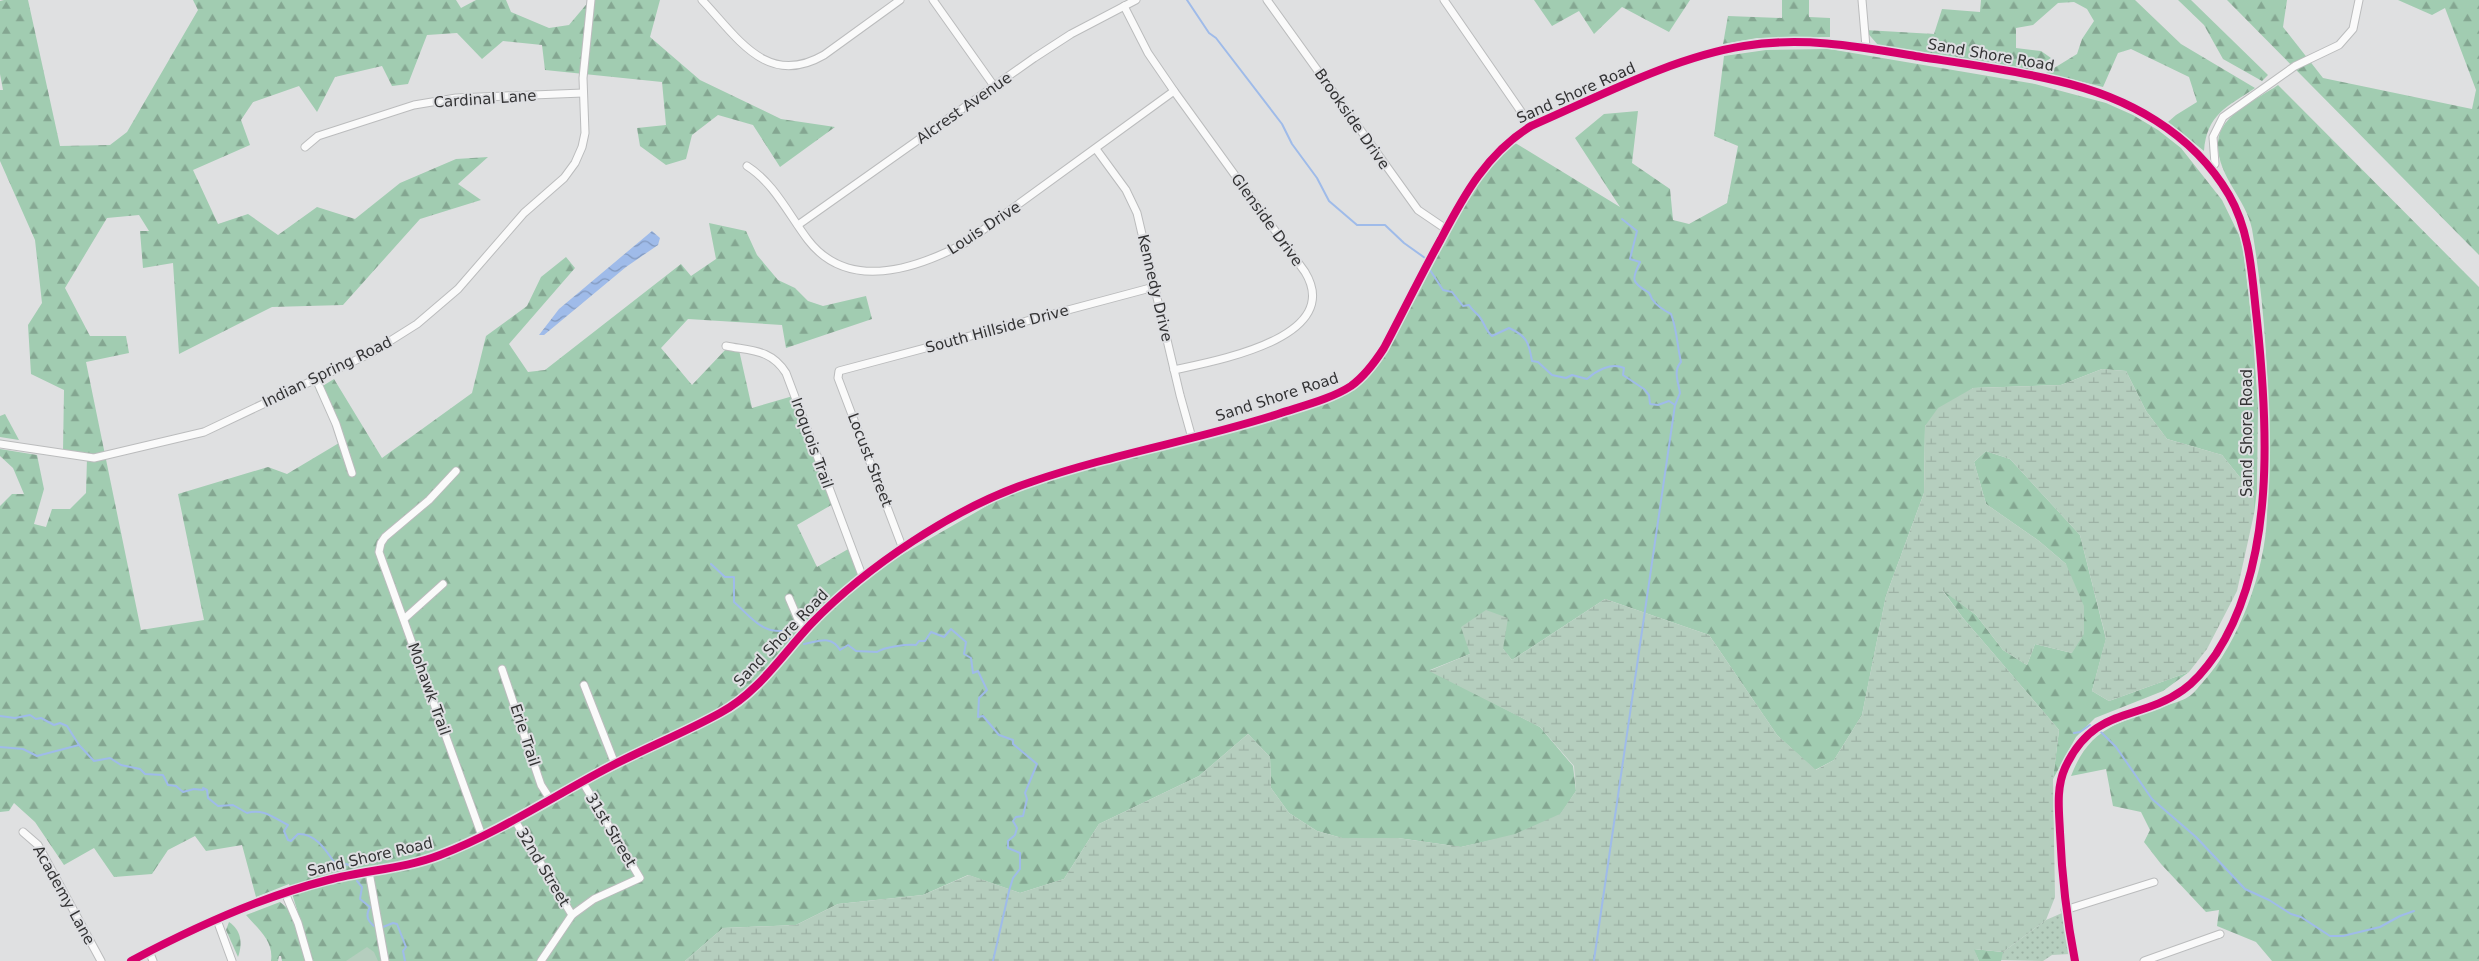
<svg xmlns="http://www.w3.org/2000/svg" width="2479" height="961" font-family="'DejaVu Sans',sans-serif">
  <style>
    .grass { fill: url(#grass-dots) }
    .forest { fill: url(#forest-firs) }
    .wetland { fill: url(#wetland-marsh) }
    .green { fill: #b5cebe }
    .water { fill: url(#water-waves) }
    .lines { fill: none; stroke-linecap: round; stroke-linejoin: round }
    .stream { stroke: #9fbbe9; stroke-width: 2 }
    .minor-casing { stroke: #bbbcbd; stroke-width: 9 }
    .minor { stroke: #fafafa; stroke-width: 7 }
    .cycleway-casing { stroke: #dedfe2; stroke-width: 11 }
    .cycleway { stroke: #d6006c; stroke-width: 8 }
    .labels { text-anchor: middle; stroke-width: 4; stroke-linejoin: round; paint-order: stroke }
    .street-label { font-size: 15px; fill: #333334; stroke: #dedfe2 }
  </style>
  <defs>
    <pattern id="grass-dots" width="8" height="8" patternUnits="userSpaceOnUse" patternTransform="scale(1.25)"><rect width="8" height="8" fill="#b5cebe"/><path d="M2 2h.1M6 6h.1" fill="none" stroke="#9cb1a4" stroke-width="1.8" stroke-linecap="round"/></pattern>
    <pattern id="forest-firs" width="22" height="20" patternUnits="userSpaceOnUse" patternTransform="scale(1.25)"><rect width="22" height="20" fill="#a1ccb1"/><path d="M5 1l3.5 6h-7zM16 11l3.5 6h-7z" fill="#84a691"/></pattern>
    <pattern id="wetland-marsh" width="20" height="14" patternUnits="userSpaceOnUse" patternTransform="scale(1.25)"><rect width="20" height="14" fill="#b5cebe"/><path d="M1 5h8M5 5V1M11 12h8M15 12V8" fill="none" stroke="#9cb1a4"/></pattern>
    <pattern id="water-waves" width="16" height="10" patternUnits="userSpaceOnUse" patternTransform="scale(1.25)"><rect width="16" height="10" fill="#9fbbe9"/><path d="M0 5q4-4 8 0t8 0" fill="none" stroke="#8299be"/></pattern>
  </defs>
  <rect width="100%" height="100%" fill="#dfe0e1"/>
  <path class="grass" d="M2062,913L2070,954L2052,955L2043,961L1999,960L2003,952L2046,920Z"/>
  <g class="forest">
    <path d="M4,0H28L60,146L110,145L127,132L198,10L193,0H456L461,8L476,0H506L511,12L549,28L569,25L590,0H660L650,37L700,80L781,119L835,127L780,167L753,125L718,115L692,135L686,159L666,165L640,146L637,128L666,125L662,82L545,70L542,45L503,41L482,59L457,33L427,35L408,84L392,86L382,66L335,77L317,112L299,86L253,102L241,120L250,145L193,170L218,224L248,214L278,235L317,207L355,219L400,183L456,159L488,157L458,184L481,200L420,219L343,305L272,307L179,354L173,263L143,268L140,231H149L139,215L107,218L65,288L90,336H126L129,353L86,362L141,630L204,620L178,494L268,467L287,474L344,440L316,390L334,379L382,458L472,393L486,336L527,306L541,277L566,257L575,268L509,344L528,372L545,370L681,264L691,276L716,259L709,223L746,231L757,255L778,280L795,288L808,301L823,306L866,296L872,319L786,348L782,325L688,319L661,348L692,385L727,348L739,350L752,408L793,396L833,504L797,525L817,567L850,548L865,576L1018,488L1348,389L1381,354L1472,184L1512,141L1620,207L1575,138L1604,114L1638,111L1632,163L1670,189L1673,220L1689,224L1727,203L1738,146L1714,136L1724,56L1766,50L1829,49L2035,84L2106,103L2133,115L2158,130L2181,148L2222,200L2242,241L2252,323L2258,406L2257,490L2254,514V495L2222,455L2167,439L2146,411L2126,371L2102,369L2061,385L1973,388L1925,426L1924,493L1886,596L1862,715L1834,760L1815,770L1777,735L1709,635L1605,599L1512,660L1503,649L1470,654L1430,670L1540,727L1573,766L1576,791L1560,815L1515,835L1461,847L1398,838H1342L1317,831L1289,813L1271,788L1270,757L1248,734L1199,776L1099,824L1064,879L1020,893L968,875L923,895L838,904L796,925L723,928L685,961H313L289,884L256,897L242,845L206,851L195,836L168,850L152,874L114,877L94,848L64,865L35,822L14,803L9,811L0,812V506L12,494H24L13,468L0,456V449L37,455L44,489L34,524L46,527L52,509H70L86,493L87,458L63,452L64,390L31,374L28,325L42,303L35,240L0,161V90H3L0,74V1Z"/>
    <path d="M1534,0H1690L1669,32L1622,7L1594,34L1579,11L1552,26Z"/>
    <path d="M1782,0H1809V17L1830,18V37L1757,38L1723,44L1728,16L1782,18Z"/>
    <path d="M1981,0H2135L2181,44L2255,88C2227,107 2207,114 2204,151L2168,122L2176,115L2197,102L2189,77L2131,49L2118,53L2103,87L2046,73L2077,54L2082,39L2094,21L2087,9L2074,2L2058,3L2033,25L2016,28V48L2041,51L2051,58L2033,70L1878,45L1865,30L1934,34L1942,9L1980,12Z"/>
    <path d="M2178,0H2191L2268,75L2262,81L2223,59L2204,25Z"/>
    <path d="M2227,0H2287L2283,27L2323,78L2472,109L2476,90L2445,8L2432,15L2398,0H2479V255Z"/>
    <path d="M2278,85L2479,287V961H2272L2256,942L2217,926L2219,910L2206,912L2161,864L2144,842L2150,830L2141,812L2113,806L2106,769L2071,776C2090,726 2120,723 2165,706C2173,703 2182,701 2188,697C2194,694 2198,687 2203,682C2239,643 2265,571 2267,516C2271,420 2268,324 2252,229C2246,198 2216,175 2218,142C2220,114 2258,99 2278,85Z"/>
    <path d="M5,414L19,440L0,437V416Z"/>
    <path d="M1986,451L2010,459L2080,535L2106,639L2092,691L2109,701L2189,672L2163,691L2095,718L2076,737L2053,779L2059,730L1963,618L1941,588L1976,615L2003,650L2027,665L2035,644L2072,653L2066,564L2039,541L1986,504L1974,462Z"/>
    <path d="M280,902L291,911L307,961H282L281,956H279L278,961H271C274,941 258,929 246,915Z"/>
    <path d="M229,922C241,930 243,943 238,957L226,930Z"/>
    <path d="M1973,949L2003,952L2001,961H1979Z"/>
  </g>
  <path class="wetland" d="M2102,369L2126,371L2146,411L2167,439L2222,455L2254,495V514L2237,591L2207,649L2189,672L2109,701L2092,691L2106,638L2080,535L2010,459L1986,451L1974,462L1986,504L2039,541L2066,564L2084,606V634L2072,653L2035,644L2027,665L2003,650L1976,615L1942,590L1963,618L2059,730L2053,779L2055,897L2046,920L2003,952L1974,949L1979,961H685L723,928L796,925L838,904L923,895L969,875L1020,893L1064,879L1099,824L1199,776L1248,734L1270,757L1271,788L1289,813L1317,831L1342,838H1398L1461,847L1515,834L1560,814L1576,791L1574,766L1540,727L1429,671L1470,654L1461,627L1486,610L1508,618L1503,649L1512,660L1605,599L1709,635L1777,735L1816,770L1834,760L1862,715L1886,596L1924,493L1925,426L1938,408L1973,388L2061,385Z"/>
  <path class="green" d="M367,947L374,952L378,961H346Z"/>
  <path class="water" d="M652,231L660,238L658,245L626,267L544,335H539L559,309Z"/>
  <g class="lines">
    <g class="stream">
      <path d="M1187,0L1209,33L1216,38L1282,124L1292,144L1317,178L1329,201L1357,225H1385L1404,243L1425,258"/>
      <path d="M1430,270L1443,290L1452,292L1463,306L1469,305C1472,310 1474,311 1478,315C1484,321 1485,330 1492,336L1509,328C1527,336 1529,343 1532,361L1538,362L1552,375L1566,378L1572,375L1587,379C1596,371 1611,362 1624,368L1623,375L1644,389L1649,395L1650,404L1658,405L1669,401L1675,405"/>
      <path d="M711,564L725,577H734V602C750,616 760,632 782,631L789,639"/>
      <path d="M804,644C817,642 831,634 840,650L848,645L856,651L877,652C884,647 907,644 916,645L919,641H925L931,632L944,637L951,629L966,642L964,654L971,658L973,673L978,671L987,690L979,698L978,717L983,716L999,735L1013,740V744L1037,764L1025,793L1027,799L1023,816L1016,817L1013,821L1017,828L1015,835L1008,841V848L1020,853V869L1013,878L1009,891L993,961"/>
      <path d="M0,716L15,718L30,715L36,719L41,718L54,725L60,723L67,726L79,745"/>
      <path d="M2100,731L2116,747L2152,799L2196,837L2245,889L2269,900L2291,914L2301,917L2330,936H2343L2380,927L2400,916L2414,911"/>
      <path d="M2074,733L2080,732L2090,725"/>
      <path d="M0,747L23,749L37,756L79,745L94,761L110,758L121,765L140,769L145,774L163,775L168,785L176,786L183,792L194,789L203,790V788L207,790L208,798L218,806L233,805L247,813C263,808 274,818 288,825L284,831L288,840L291,841L298,834C316,833 327,852 336,865L341,868L346,864L354,867"/>
      <path d="M357,881L362,887L360,899L370,907C365,916 368,921 374,926"/>
      <path d="M383,927L393,923L397,924L406,947L403,951L405,961"/>
      <path d="M1594,960L1675,405L1680,393C1678,381 1673,371 1681,362C1677,345 1677,329 1671,314C1663,310 1657,306 1652,299C1651,297 1650,293 1648,292C1632,283 1631,280 1640,262L1630,259L1637,231L1622,219"/>
    </g>
    <g class="minor-casing">
      <g id="minor">
        <path d="M702,0C738,38 767,88 824,55L900,0"/>
        <path d="M933,0L994,86"/>
        <path d="M1267,0L1418,210L1446,229"/>
        <path d="M1444,0L1531,126"/>
        <path d="M1862,0L1866,47"/>
        <path d="M1124,6L1148,53L1174,91L1305,272C1345,338 1215,361 1174,370"/>
        <path d="M305,147L318,136L414,105L456,98L583,93"/>
        <path d="M1096,149L1126,190L1137,213L1180,395L1192,438"/>
        <path d="M747,166C774,183 789,215 808,240C848,292 916,269 965,243L1174,91"/>
        <path d="M2210,168L2215,164L2213,137L2223,117L2295,66L2339,45L2353,29L2359,0"/>
        <path d="M798,225L1034,58L1071,34L1136,0"/>
        <path d="M726,346C751,351 771,349 786,373L863,578"/>
        <path d="M316,379L336,424L352,473"/>
        <path d="M0,444L94,458L204,432L371,353L417,324L458,289L524,213L564,178L575,163L582,147L585,133L583,78L591,0"/>
        <path d="M456,471L429,500L385,537L381,543L379,552L482,836"/>
        <path d="M903,549L838,378L839,371L1154,287"/>
        <path d="M789,598L804,633"/>
        <path d="M404,619L443,584"/>
        <path d="M502,669L541,785L550,799"/>
        <path d="M584,685L615,764"/>
        <path d="M514,819L572,915"/>
        <path d="M23,832L38,845L101,961"/>
        <path d="M369,872L385,961"/>
        <path d="M285,893L298,923L309,961"/>
        <path d="M2065,910L2154,882"/>
        <path d="M217,920L232,961"/>
        <path d="M149,951L153,961"/>
        <path d="M131,961C193,928 260,897 328,880C365,870 404,869 440,855C495,834 546,801 598,773C638,751 680,735 720,713C758,693 782,655 811,624C867,566 954,508 1031,482C1112,454 1197,440 1278,414C1302,406 1331,399 1351,386C1365,376 1375,362 1384,348C1403,312 1421,275 1441,239C1464,195 1487,153 1531,126C1596,98 1673,57 1744,46C1804,36 1861,47 1921,57C1967,64 2013,70 2058,81C2127,97 2192,132 2229,195C2251,233 2252,278 2257,321C2268,425 2276,562 2216,654C2207,667 2196,681 2183,690C2138,722 2094,705 2065,768C2056,788 2059,810 2060,832C2062,879 2066,915 2075,961"/>
        <path d="M541,961L572,915L594,899L640,878L582,781"/>
        <path d="M2144,961L2220,934"/>
      </g>
    </g>
    <use href="#minor" class="minor"/>
    <g class="cycleway-casing">
      <path id="cycleway" d="M131,961C193,928 260,897 328,880C365,870 404,869 440,855C495,834 546,801 598,773C638,751 680,735 720,713C758,693 782,655 811,624C867,566 954,508 1031,482C1112,454 1197,440 1278,414C1302,406 1331,399 1351,386C1365,376 1375,362 1384,348C1403,312 1421,275 1441,239C1464,195 1487,153 1531,126C1596,98 1673,57 1744,46C1804,36 1861,47 1921,57C1967,64 2013,70 2058,81C2127,97 2192,132 2229,195C2251,233 2252,278 2257,321C2268,425 2276,562 2216,654C2207,667 2196,681 2183,690C2138,722 2094,705 2065,768C2056,788 2059,810 2060,832C2062,879 2066,915 2075,961"/>
    </g>
    <use href="#cycleway" class="cycleway"/>
  </g>
  <g class="labels">
    <g class="street-label">
      <text transform="translate(1991 55) rotate(10)" y="5">Sand Shore Road</text>
      <text transform="translate(1576 93) rotate(-24)" y="5">Sand Shore Road</text>
      <text transform="translate(485 99) rotate(-4)" y="5">Cardinal Lane</text>
      <text transform="translate(964 108) rotate(-35)" y="5">Alcrest Avenue</text>
      <text transform="translate(1352 119) rotate(55)" y="5">Brookside Drive</text>
      <text transform="translate(1267 220) rotate(54)" y="5">Glenside Drive</text>
      <text transform="translate(984 228) rotate(-33)" y="5">Louis Drive</text>
      <text transform="translate(1155 288) rotate(77)" y="5">Kennedy Drive</text>
      <text transform="translate(997 329) rotate(-15)" y="5">South Hillside Drive</text>
      <text transform="translate(327 372) rotate(-26)" y="5">Indian Spring Road</text>
      <text transform="translate(1277 397) rotate(-18)" y="5">Sand Shore Road</text>
      <text transform="translate(2247 433) rotate(-90)" y="5">Sand Shore Road</text>
      <text transform="translate(812 443) rotate(70)" y="5">Iroquois Trail</text>
      <text transform="translate(870 460) rotate(69)" y="5">Locust Street</text>
      <text transform="translate(781 638) rotate(-46)" y="5">Sand Shore Road</text>
      <text transform="translate(429 689) rotate(70)" y="5">Mohawk Trail</text>
      <text transform="translate(525 735) rotate(72)" y="5">Erie Trail</text>
      <text transform="translate(611 830) rotate(59)" y="5">31st Street</text>
      <text transform="translate(370 857) rotate(-13)" y="5">Sand Shore Road</text>
      <text transform="translate(543 867) rotate(59)" y="5">32nd Street</text>
      <text transform="translate(64 895) rotate(61)" y="5">Academy Lane</text>
    </g>
  </g>
</svg>
